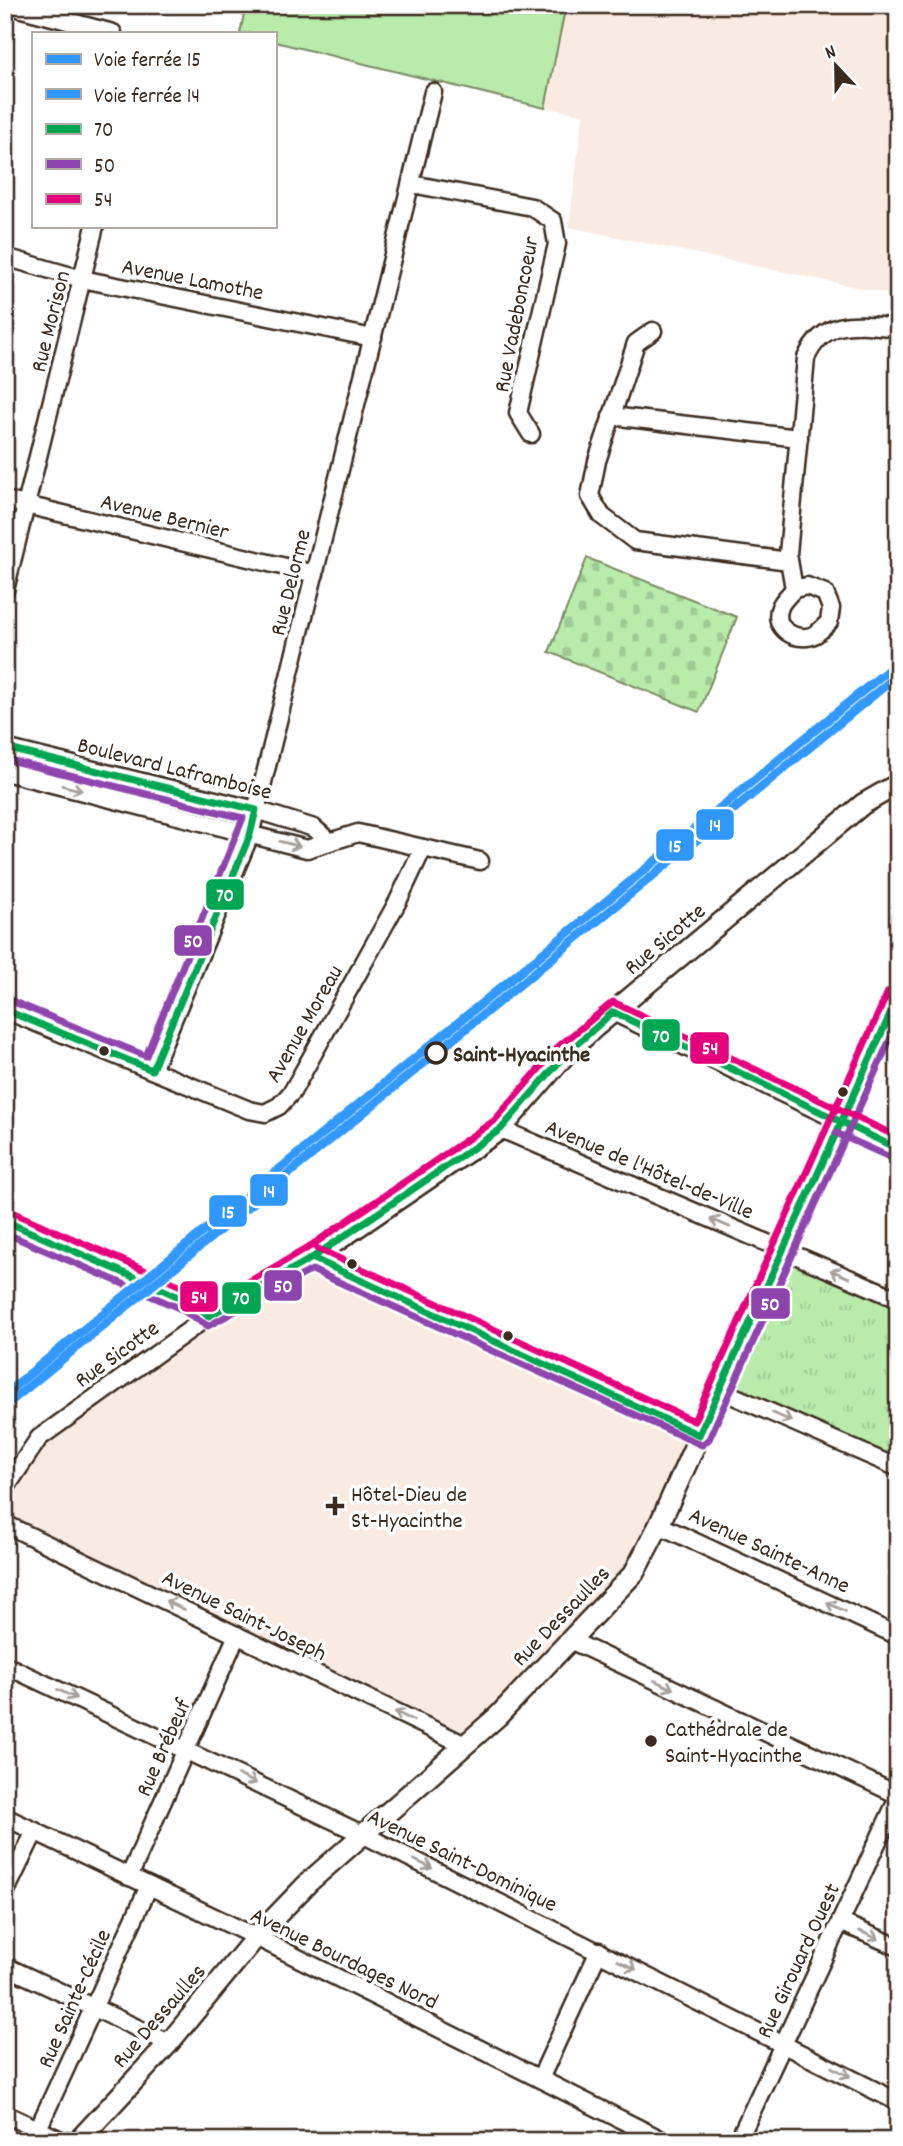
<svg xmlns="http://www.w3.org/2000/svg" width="903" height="2146" font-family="Dekko,sans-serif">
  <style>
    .built { fill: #faebe2 }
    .cemetery { fill: url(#cemetery-stones); stroke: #7a8a64; stroke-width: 2 }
    .park { fill: url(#park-tufts); stroke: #7a8a64; stroke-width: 2 }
    .garden { fill: #b9ebab; stroke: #7a8a64; stroke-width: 2 }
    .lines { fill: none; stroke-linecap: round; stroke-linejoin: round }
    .minor-casing { stroke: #3b2a1e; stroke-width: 21 }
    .major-casing { stroke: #3b2a1e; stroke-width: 24 }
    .minor { stroke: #fff; stroke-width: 16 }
    .major { stroke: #fff; stroke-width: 19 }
    .bus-1-casing { stroke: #fff; stroke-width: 12 }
    .bus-2-casing { stroke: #fff; stroke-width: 12 }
    .bus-3-casing { stroke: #fff; stroke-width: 12 }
    .bus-1 { stroke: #00a651; stroke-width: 7 }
    .bus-2 { stroke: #8e44ad; stroke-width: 7 }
    .bus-3 { stroke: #e5007d; stroke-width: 7 }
    .rail-1-casing { stroke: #fff; stroke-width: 14 }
    .rail-2-casing { stroke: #fff; stroke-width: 14 }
    .rail-1 { stroke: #3098fc; stroke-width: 9 }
    .rail-2 { stroke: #3098fc; stroke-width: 9 }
    .oneway { stroke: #a79f9a }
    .bus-dot { fill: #3b2a1e; stroke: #fff; stroke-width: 2.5 }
    .stop-dot { fill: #fff; stroke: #3b2a1e; stroke-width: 3.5 }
    .labels { text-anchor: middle; stroke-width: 7; stroke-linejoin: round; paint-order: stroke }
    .street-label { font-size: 23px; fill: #3b2a1e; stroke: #fff }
    .stop-label { font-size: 23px; font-weight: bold; fill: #3b2a1e; stroke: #fff; text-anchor: start }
    .poi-label { font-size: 23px; fill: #3b2a1e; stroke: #fff; text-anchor: start }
    .line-badge { stroke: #fff; stroke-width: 2.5 }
    .badge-label { font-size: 19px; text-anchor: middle; font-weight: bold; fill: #fff }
  </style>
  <defs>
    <pattern id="cemetery-stones" width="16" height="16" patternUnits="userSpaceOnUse" patternTransform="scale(1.75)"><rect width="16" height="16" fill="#b9ebab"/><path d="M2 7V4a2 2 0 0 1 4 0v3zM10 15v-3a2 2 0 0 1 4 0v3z" fill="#a0ca93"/></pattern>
    <pattern id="park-tufts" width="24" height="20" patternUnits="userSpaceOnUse" patternTransform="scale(1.75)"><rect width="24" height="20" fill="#b9ebab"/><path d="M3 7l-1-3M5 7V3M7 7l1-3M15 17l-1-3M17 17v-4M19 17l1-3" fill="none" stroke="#a0ca93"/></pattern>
  </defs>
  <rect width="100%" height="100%" fill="#fff"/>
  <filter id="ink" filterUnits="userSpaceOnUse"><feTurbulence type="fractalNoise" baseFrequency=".0143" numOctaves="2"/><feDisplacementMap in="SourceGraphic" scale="14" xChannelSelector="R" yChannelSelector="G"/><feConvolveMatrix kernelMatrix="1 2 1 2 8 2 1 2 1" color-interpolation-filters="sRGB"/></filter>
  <g filter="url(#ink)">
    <g class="built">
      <path d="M566,5H898V296L569,227L583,114L545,108Z"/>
      <path d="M312,1258L699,1435L634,1573L465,1745L5,1524V1489L24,1456L209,1316Z"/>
    </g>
    <path class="cemetery" d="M587,558L737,617L699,712L549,652Z"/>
    <path class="park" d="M783,1249L898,1299V1468L720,1390Z"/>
    <path class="garden" d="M246,5H566L545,108L275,42V33H240Z"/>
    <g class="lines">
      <g class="minor-casing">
        <g id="minor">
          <path d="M7,5L113,33"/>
          <path d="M412,184L532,207L553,221L557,244L518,413L531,434"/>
          <path d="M5,257L82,279L373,338"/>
          <path d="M653,331L636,343L597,461L590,496L602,516L635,541L789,561"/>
          <path d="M611,416L799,438"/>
          <path d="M5,500L315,574"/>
          <path d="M794,589L807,586L825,593L831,608L829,622C825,626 820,631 816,634C798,644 771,629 780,607C782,601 790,594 794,589L788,554L806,358C825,316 858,324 898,328"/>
          <path d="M5,590L95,226"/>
          <path d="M5,748L256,810L314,828L328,840"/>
          <path d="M5,772L307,849L358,833L480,861"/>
          <path d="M5,1010L249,1110L265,1113L279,1106L292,1092L398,901L423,848"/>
          <path d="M613,1012L898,1149"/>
          <path d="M152,1070L250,835L433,92"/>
          <path d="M501,1129L898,1299"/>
          <path d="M312,1258L699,1435"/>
          <path d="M720,1390L898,1468"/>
          <path d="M5,1489L39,1438L209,1316"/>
          <path d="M5,1524L465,1745"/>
          <path d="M659,1525L898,1636"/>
          <path d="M570,1640L898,1795"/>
          <path d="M5,1665L362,1834L898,2102"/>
          <path d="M5,1817L256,1937L664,2141"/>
          <path d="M129,1877L237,1635"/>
          <path d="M5,1893L35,1831"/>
          <path d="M840,1922L898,1947"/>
          <path d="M5,1966L169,2043"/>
          <path d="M540,2079L599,1951"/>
          <path d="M5,2114L63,2141"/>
          <path d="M38,2129L149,1886"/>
          <path d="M738,2141L898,1798"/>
        </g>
      </g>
      <g class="major-casing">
        <g id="major">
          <path d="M5,1221L184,1299L209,1316L312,1258L501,1129L566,1054L594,1028L863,804L898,784"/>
          <path d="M78,2141L169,2043L256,1937L310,1881L498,1716L634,1573L659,1525L898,996"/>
        </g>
      </g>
      <use href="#minor" class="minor"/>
      <use href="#major" class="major"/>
      <g class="bus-1-casing">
        <g id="bus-1">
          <path d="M5,748L256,810L250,835L152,1070L5,1010"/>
          <path d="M5,1221L184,1299L209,1316L312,1258L501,1129L566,1054L613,1012L898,1149"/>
          <path d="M312,1258L699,1435L898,997"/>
        </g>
      </g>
      <g class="bus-2-casing">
        <g id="bus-2">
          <path d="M5,759L243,818L146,1056L9,1000"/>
          <path d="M836,1133L894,1159"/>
          <path d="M5,1233L179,1308L208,1326L312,1270L702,1445L709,1439L898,1022"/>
        </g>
      </g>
      <g class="bus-3-casing">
        <g id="bus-3">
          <path d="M9,1211L188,1289L210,1304L306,1249L494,1121L559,1046L613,1002L898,1137"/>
          <path d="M316,1248L694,1421L888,992"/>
        </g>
      </g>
      <use href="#bus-1" class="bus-1"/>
      <use href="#bus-2" class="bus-2"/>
      <use href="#bus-3" class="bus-3"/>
      <g class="rail-1-casing">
        <path id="rail-1" d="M5,1394L898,662"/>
      </g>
      <g class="rail-2-casing">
        <path id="rail-2" d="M5,1406L898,675"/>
      </g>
      <use href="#rail-1" class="rail-1"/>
      <use href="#rail-2" class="rail-2"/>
    </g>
    <defs><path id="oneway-shaft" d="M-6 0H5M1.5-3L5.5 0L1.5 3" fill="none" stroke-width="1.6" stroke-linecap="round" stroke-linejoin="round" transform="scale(1.75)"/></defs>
    <g class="oneway">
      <use href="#oneway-shaft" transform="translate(72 788) rotate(14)"/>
      <use href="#oneway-shaft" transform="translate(290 844) rotate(14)"/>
      <use href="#oneway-shaft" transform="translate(720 1223) rotate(-157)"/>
      <use href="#oneway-shaft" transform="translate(840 1274) rotate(-157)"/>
      <use href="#oneway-shaft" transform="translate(782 1417) rotate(24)"/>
      <use href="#oneway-shaft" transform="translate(175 1605) rotate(-154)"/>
      <use href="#oneway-shaft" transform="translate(836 1607) rotate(-155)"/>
      <use href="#oneway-shaft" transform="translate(664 1685) rotate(25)"/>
      <use href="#oneway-shaft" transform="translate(67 1694) rotate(25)"/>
      <use href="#oneway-shaft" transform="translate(404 1716) rotate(-154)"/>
      <use href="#oneway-shaft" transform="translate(247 1779) rotate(26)"/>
      <use href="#oneway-shaft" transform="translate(423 1864) rotate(26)"/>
      <use href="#oneway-shaft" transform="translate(869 1935) rotate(23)"/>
      <use href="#oneway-shaft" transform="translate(627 1965) rotate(26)"/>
      <use href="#oneway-shaft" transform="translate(841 2072) rotate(27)"/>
    </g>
  </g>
  <g class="bus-dot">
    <circle cx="104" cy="1051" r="6"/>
    <circle cx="843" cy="1092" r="6"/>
    <circle cx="352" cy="1264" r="6"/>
    <circle cx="508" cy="1336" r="6"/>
    <path d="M331.5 1495.5h7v7h7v7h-7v7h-7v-7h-7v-7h7z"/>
    <circle cx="651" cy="1741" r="7"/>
  </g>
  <circle class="stop-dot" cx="436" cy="1053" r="10"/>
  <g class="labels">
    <g class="street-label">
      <text transform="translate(193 278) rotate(11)" y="8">Avenue Lamothe</text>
      <text transform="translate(515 314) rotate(-79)" y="8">Rue Vadeboncoeur</text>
      <text transform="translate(49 321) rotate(-76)" y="8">Rue Morison</text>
      <text transform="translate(165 515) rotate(14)" y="8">Avenue Bernier</text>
      <text transform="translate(289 582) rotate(-76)" y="8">Rue Delorme</text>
      <text transform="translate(175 767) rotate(14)" y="8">Boulevard Laframboise</text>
      <text transform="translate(664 938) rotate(-40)" y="8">Rue Sicotte</text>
      <text transform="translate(303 1023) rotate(-60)" y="8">Avenue Moreau</text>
      <text transform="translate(650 1168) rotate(23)" y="8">Avenue de l'Hôtel-de-Ville</text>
      <text transform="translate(116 1353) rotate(-36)" y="8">Rue Sicotte</text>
      <text transform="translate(770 1549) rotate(25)" y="8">Avenue Sainte-Anne</text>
      <text transform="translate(245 1614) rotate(26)" y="8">Avenue Saint-Joseph</text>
      <text transform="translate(560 1615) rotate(-46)" y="8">Rue Dessaulles</text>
      <text transform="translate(162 1747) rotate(-66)" y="8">Rue Brébeuf</text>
      <text transform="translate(463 1859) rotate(26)" y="8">Avenue Saint-Dominique</text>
      <text transform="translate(345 1957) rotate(26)" y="8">Avenue Bourdages Nord</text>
      <text transform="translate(797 1960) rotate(-65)" y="8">Rue Girouard Ouest</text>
      <text transform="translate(73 1998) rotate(-66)" y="8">Rue Sainte-Cécile</text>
      <text transform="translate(158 2015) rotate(-49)" y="8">Rue Dessaulles</text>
    </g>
    <g class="stop-label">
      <text x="453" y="1061">Saint-Hyacinthe</text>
    </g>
    <g class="poi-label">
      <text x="351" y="1501">Hôtel-Dieu de<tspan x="351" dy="26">St-Hyacinthe</tspan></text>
      <text x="665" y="1736">Cathédrale de<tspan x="665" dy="26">Saint-Hyacinthe</tspan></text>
    </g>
  </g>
  <g class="line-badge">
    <rect x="695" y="808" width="40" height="33" rx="7" fill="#3098fc"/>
    <rect x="655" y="828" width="40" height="34" rx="7" fill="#3098fc"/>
    <rect x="205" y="878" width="40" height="33" rx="7" fill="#00a651"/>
    <rect x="173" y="924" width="40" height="33" rx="7" fill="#8e44ad"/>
    <rect x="641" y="1018" width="40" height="34" rx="7" fill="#00a651"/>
    <rect x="689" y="1031" width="41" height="34" rx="7" fill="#e5007d"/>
    <rect x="249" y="1173" width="40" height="34" rx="7" fill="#3098fc"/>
    <rect x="208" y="1194" width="40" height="34" rx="7" fill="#3098fc"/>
    <rect x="263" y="1269" width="40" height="33" rx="7" fill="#8e44ad"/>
    <rect x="179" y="1280" width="40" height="33" rx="7" fill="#e5007d"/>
    <rect x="221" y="1281" width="41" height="34" rx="7" fill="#00a651"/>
    <rect x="750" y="1287" width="41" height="33" rx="7" fill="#8e44ad"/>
  </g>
  <g class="badge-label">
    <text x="715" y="831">14</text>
    <text x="675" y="852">15</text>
    <text x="225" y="901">70</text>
    <text x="193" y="947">50</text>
    <text x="661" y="1042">70</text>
    <text x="710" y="1054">54</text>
    <text x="269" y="1197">14</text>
    <text x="228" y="1218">15</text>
    <text x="283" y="1292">50</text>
    <text x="199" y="1303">54</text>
    <text x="241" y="1304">70</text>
    <text x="770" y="1310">50</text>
  </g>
  <rect width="903" height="2146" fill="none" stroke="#fff" stroke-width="28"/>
  <rect x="14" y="14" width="875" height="2118" fill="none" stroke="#3b2a1e" stroke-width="2.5" filter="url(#ink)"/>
  <rect x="32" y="32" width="245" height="196" fill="#ffffff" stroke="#b1aaa5" stroke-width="2"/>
  <rect x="46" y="54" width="35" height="10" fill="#3098fc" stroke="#b1aaa5" stroke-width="2"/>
  <text x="94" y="66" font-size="21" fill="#3b2a1e">Voie ferrée 15</text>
  <rect x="46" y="89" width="35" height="10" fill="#3098fc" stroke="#b1aaa5" stroke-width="2"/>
  <text x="94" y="102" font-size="21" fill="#3b2a1e">Voie ferrée 14</text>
  <rect x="46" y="124" width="35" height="10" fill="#00a651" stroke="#b1aaa5" stroke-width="2"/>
  <text x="94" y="136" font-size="21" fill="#3b2a1e">70</text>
  <rect x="46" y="159" width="35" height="10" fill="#8e44ad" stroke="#b1aaa5" stroke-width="2"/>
  <text x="94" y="172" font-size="21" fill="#3b2a1e">50</text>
  <rect x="46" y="194" width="35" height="10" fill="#e5007d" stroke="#b1aaa5" stroke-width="2"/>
  <text x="94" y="206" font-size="21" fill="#3b2a1e">54</text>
  <g transform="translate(836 66) rotate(338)" stroke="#ffffff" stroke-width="5" paint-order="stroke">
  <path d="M0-5L12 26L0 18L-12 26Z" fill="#3b2a1e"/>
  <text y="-10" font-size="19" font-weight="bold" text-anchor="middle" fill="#3b2a1e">N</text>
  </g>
</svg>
